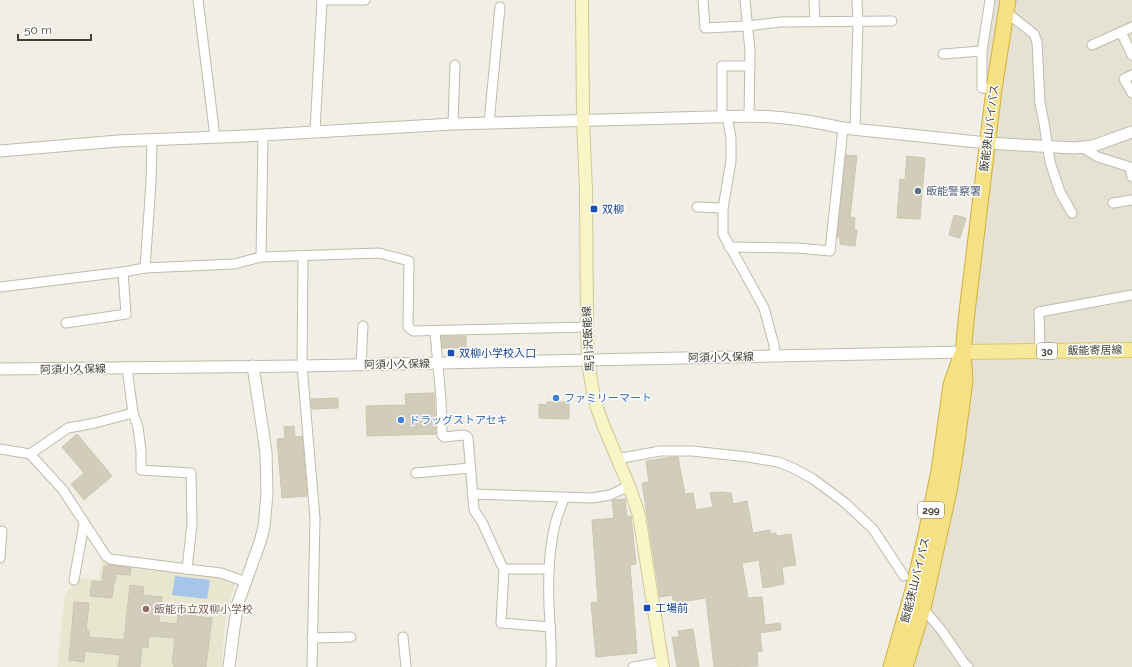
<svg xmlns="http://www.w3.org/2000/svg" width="1132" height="667" font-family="Raleway,'Noto Sans JP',sans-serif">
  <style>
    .residential { fill: #e5e2d4 }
    .education { fill: #e9e6d0 }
    .water { fill: #a5c5ea }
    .building { fill: #d2ccbb; stroke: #ccc5af }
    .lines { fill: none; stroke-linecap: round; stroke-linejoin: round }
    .minor-casing { stroke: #bfbbab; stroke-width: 11 }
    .tertiary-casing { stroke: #bfbbab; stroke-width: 13 }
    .secondary-casing { stroke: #cec797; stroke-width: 14 }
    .primary-casing { stroke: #dac86a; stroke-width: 16 }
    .trunk-casing { stroke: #d1af3f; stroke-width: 17 }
    .minor { stroke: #fff; stroke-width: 9 }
    .tertiary { stroke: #fff; stroke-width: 11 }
    .secondary { stroke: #faf5c6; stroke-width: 12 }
    .primary { stroke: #f7e999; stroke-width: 14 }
    .trunk { stroke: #f5e184; stroke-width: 15 }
    .service-dot { fill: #5c6f8a; stroke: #fff; stroke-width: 1.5 }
    .transit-dot { fill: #1a4fb4; stroke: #fff; stroke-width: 1.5 }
    .shop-dot { fill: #3f7fe0; stroke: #fff; stroke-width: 1.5 }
    .education-dot { fill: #8d6e63; stroke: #fff; stroke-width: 1.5 }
    .labels { text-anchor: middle; stroke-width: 3; stroke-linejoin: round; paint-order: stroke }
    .shield { fill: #fff; stroke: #7b7972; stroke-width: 1 }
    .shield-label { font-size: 10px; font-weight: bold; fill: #434035 }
    .street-label { font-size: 11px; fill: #434035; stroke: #fff }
    .service-label { font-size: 11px; fill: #4e5e75; stroke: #fff; text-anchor: start }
    .transit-label { font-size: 11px; fill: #164399; stroke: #fff; text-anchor: start }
    .shop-label { font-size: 11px; fill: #366cbe; stroke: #fff; text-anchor: start }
    .education-label { font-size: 11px; fill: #785e54; stroke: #fff; text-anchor: start }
  </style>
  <rect width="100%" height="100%" fill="#f1efe5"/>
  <path class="residential" d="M990,0H1132V667H897L947,455L994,90L982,88Z"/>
  <path class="education" d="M102,561L220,576L234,581L235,585L229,602L226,616L224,633L222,667H57L65,595L77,578L99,579Z"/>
  <path class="water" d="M175,576L210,580L207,599L172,595Z"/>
  <g class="building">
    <path d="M846,155L857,156L850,217L855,218L854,230H857L855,246L840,244V237H837Z"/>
    <path d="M907,156L925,158L920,219L897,218L900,179L905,180Z"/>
    <path d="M954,215L966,218L960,238L949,235Z"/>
    <rect x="442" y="336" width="24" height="12"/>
    <path d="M434,393L436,434L367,436L366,406L406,405L405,394Z"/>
    <path d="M338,398V408L312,409L311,399Z"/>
    <path d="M547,402H569V419L539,418V404L547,405Z"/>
    <path d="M294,426L295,437L302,436L307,496L282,498L277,439L285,438L284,427Z"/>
    <path d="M77,434L112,476L84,500L71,484L84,473L62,447Z"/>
    <path d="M674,457H678L685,494L693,493L696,510L713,507L710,493L721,492L731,493L733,504L747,501L753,533L770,530L771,534L776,533L777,536L791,534L796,565L782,567L784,584L763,588L759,560L742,563L748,598L762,597L765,625L780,623L781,630L760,633L762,651L757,652L758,666L714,667L706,598L674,603L672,595L660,597L642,483L649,482L646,461Z"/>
    <path d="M625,499L627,517L631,516L636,564L630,565L637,653L596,657L591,603L598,602L592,520L614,518L612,500Z"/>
    <path d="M108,565L131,568L130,575L116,574L115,582H114L112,598L90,596L92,581L102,582L104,566L108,567Z"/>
    <path d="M130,585L144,587L143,595L162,597L159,622L177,624L178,614L212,618L206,667H174V663H172L175,638L149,636L148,648L142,647L140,667H118L120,655L85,651L84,662L69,660L74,602L89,603L86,630H89V637L124,640Z"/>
    <path d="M693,629L699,667H677L672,637H679L678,631Z"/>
  </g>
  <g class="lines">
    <g class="minor-casing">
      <g id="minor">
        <path d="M198,0L215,137"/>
        <path d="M322,0H365"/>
        <path d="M703,0L705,28L747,26L781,22L892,21"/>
        <path d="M745,0L750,51L749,116"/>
        <path d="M814,0L815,22"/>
        <path d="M990,0L982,51V88L994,89"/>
        <path d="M1006,12L1034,34L1037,42L1040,103L1044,123L1050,162L1060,192L1072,213"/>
        <path d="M1121,32L1132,55"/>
        <path d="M1092,45L1132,27"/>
        <path d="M943,54L982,51"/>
        <path d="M1132,75L1124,79L1132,93"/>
        <path d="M727,116L731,138V161L723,208V234L764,308L774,345L775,356"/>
        <path d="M722,117V66H750"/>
        <path d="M489,123L500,7"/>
        <path d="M453,124L455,65"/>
        <path d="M855,129L858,22L857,0"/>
        <path d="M315,131L322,0"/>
        <path d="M1083,148L1098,157L1130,167L1132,177"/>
        <path d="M1113,203L1132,200"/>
        <path d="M697,207L723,208"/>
        <path d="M729,247L797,248L830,251L843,128"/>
        <path d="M303,256L302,366L315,518L312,667"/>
        <path d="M261,257L263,135"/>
        <path d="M145,268L151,183L152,140"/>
        <path d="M0,287L123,272L145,268L234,264L261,257L379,253L409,261L408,327L413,331L587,327"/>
        <path d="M66,323L126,314L123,272"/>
        <path d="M435,332L441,399L442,435L444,437L463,435L466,436L468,438L474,510L482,522L501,564L504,569L501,623L550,627"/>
        <path d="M1040,351L1039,312L1132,295"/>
        <path d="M361,364L363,326"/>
        <path d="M127,368L133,413L138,427L141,451V470L191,473L192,524L187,569L221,573L246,582"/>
        <path d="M0,449L30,454L63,490L106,556L110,559L187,569"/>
        <path d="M30,454L68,428L95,423L133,413"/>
        <path d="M617,459L660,451H692L748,457L778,462L793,468L813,479L844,502L873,529L904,576"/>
        <path d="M416,473L470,468"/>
        <path d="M472,494L592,498L610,495L629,486"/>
        <path d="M0,558L2,531"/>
        <path d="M504,569H549"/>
        <path d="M74,580L84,524"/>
        <path d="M923,608L942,631L964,663L968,667"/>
        <path d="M403,637L406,667"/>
        <path d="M312,638L351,637"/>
        <path d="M551,667C552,647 550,626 549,606C548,579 549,547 556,521C558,513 562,505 564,498"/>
        <path d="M633,667L662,662"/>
      </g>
    </g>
    <g class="tertiary-casing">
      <g id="tertiary">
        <path d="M0,151L118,141L246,136L453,124L749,116C781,116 812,121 843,128L987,143L1074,148L1093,146L1132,132"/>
        <path d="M0,369L302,366L963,352"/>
        <path d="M229,667L233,635L238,603L260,542L264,527L267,494L266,452L253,366"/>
      </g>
    </g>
    <g class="secondary-casing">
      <path id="secondary" d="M582,0L583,120L586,190L587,327L588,360L592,387L597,408L604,427L629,486L639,515L663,667"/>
    </g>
    <g class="primary-casing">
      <path id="primary" d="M963,352L1132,350"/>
    </g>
    <g class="trunk-casing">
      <g id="trunk">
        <path d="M891,667L913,590L926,534L939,471L951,385L961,356"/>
        <path d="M905,667L923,608L949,491L956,449L965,381L963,352L967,312L994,89L1008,0"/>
      </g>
    </g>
    <use href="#minor" class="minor"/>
    <use href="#tertiary" class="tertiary"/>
    <use href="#secondary" class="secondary"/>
    <use href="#primary" class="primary"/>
    <use href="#trunk" class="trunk"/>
  </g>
  <circle class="service-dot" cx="918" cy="191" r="4"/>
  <g class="transit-dot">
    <rect x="590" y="205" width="8" height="8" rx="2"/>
    <rect x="447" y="349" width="8" height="8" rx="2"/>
    <rect x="643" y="604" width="8" height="8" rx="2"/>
  </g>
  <g class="shop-dot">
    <circle cx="556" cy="398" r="4"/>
    <circle cx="401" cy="420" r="4"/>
  </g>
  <circle class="education-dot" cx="146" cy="609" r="4"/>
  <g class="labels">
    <g class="shield">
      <rect x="1037" y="343" width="20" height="16" rx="3"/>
      <rect x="918" y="502" width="26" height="16" rx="3"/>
    </g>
    <g class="shield-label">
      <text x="1047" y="355">30</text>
      <text x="931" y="514">299</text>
    </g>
    <g class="street-label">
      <text transform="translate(989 128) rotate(-83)" y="4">飯能狭山バイパス</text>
      <text transform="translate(588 339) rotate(-93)" y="4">馬引沢飯能線</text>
      <text transform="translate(1095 350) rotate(-1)" y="4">飯能寄居線</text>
      <text transform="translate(721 357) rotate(-1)" y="4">阿須小久保線</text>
      <text transform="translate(397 364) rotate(-1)" y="4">阿須小久保線</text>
      <text transform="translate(73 369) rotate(-1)" y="4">阿須小久保線</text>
      <text transform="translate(915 580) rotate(-76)" y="4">飯能狭山バイパス</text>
    </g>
    <g class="service-label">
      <text x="926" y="195">飯能警察署</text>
    </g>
    <g class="transit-label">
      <text x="602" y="213">双柳</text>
      <text x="459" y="357">双柳小学校入口</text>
      <text x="655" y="612">工場前</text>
    </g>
    <g class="shop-label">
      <text x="564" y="402">ファミリーマート</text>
      <text x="409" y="424">ドラッグストアセキ</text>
    </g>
    <g class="education-label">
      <text x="154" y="613">飯能市立双柳小学校</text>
    </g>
  </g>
  <path d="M18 34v6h73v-6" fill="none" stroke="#434035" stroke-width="2"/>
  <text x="24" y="34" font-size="12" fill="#434035" stroke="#ffffff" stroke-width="3" paint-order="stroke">50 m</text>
</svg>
